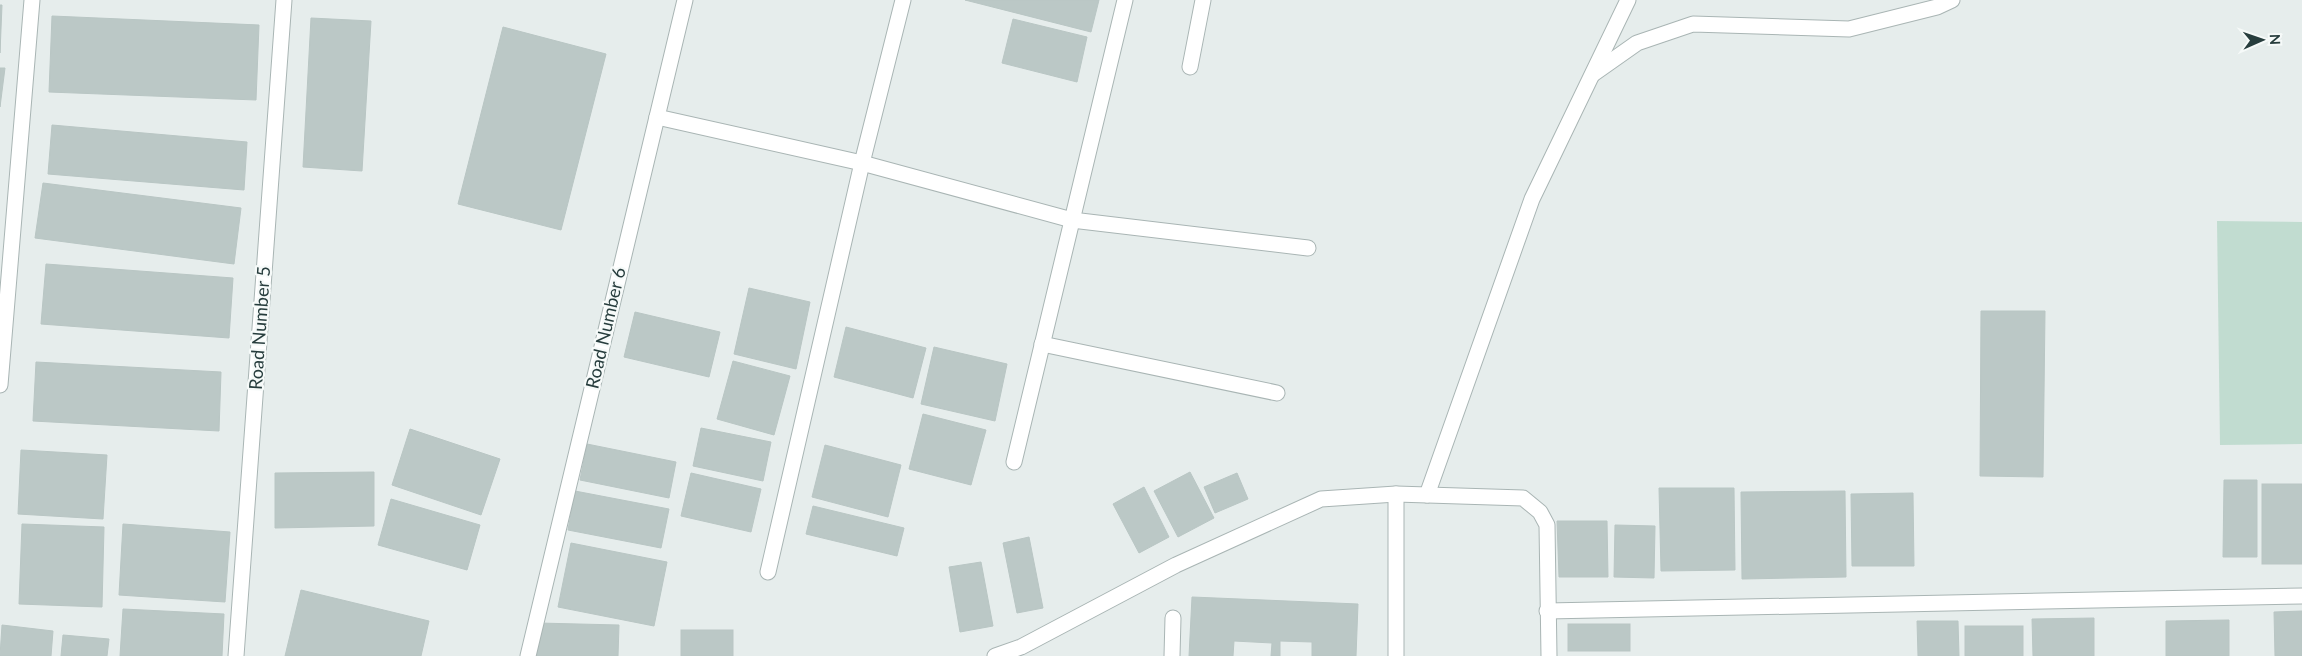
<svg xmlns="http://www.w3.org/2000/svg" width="2302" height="656" font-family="Lato,sans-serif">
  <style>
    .green { fill: #c1dcd0 }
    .building { fill: #bbc8c6; stroke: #b9c6c4 }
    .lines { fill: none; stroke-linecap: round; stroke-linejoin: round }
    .service-casing { stroke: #a9b5b4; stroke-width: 17 }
    .minor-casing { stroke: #a9b5b4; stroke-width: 17 }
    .service { stroke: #fff; stroke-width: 15 }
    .minor { stroke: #fff; stroke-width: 15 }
    .labels { text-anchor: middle; stroke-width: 4.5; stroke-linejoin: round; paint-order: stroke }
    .street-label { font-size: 18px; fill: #273d3d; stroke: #f6faf9 }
  </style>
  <rect width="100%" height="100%" fill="#e6edec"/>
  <path class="green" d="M2217,221L2302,222V444L2220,445Z"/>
  <g class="building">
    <path d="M965,0H1099L1091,32Z"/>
    <path d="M0,5H2L0,53Z"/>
    <path d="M52,16L259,25L256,100L49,92Z"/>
    <path d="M311,18L371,21L362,171L303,167Z"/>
    <path d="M1013,19L1087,37L1077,82L1002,63Z"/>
    <path d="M503,27L606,54L561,230L458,204Z"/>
    <path d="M0,68H5L0,107Z"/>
    <path d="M52,125L247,142L244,190L48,174Z"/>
    <path d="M43,183L241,208L234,264L35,238Z"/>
    <path d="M46,264L233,278L229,338L41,324Z"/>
    <path d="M749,288L810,302L796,369L734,354Z"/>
    <path d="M1981,311H2045L2043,477L1980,476Z"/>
    <path d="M635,312L720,332L709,377L624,357Z"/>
    <path d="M846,327L926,348L913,398L834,377Z"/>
    <path d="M934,347L1007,364L995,421L921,404Z"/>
    <path d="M733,361L790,376L774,435L717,419Z"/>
    <path d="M36,362L221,372L219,431L33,421Z"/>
    <path d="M923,414L986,430L971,485L909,469Z"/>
    <path d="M701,428L771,442L763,481L693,466Z"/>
    <path d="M410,429L500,459L481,515L392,485Z"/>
    <path d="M587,444L676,462L669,498L580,480Z"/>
    <path d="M825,445L901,465L888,517L812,497Z"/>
    <path d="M21,450L107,455L103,519L18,514Z"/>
    <path d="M374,472V526L275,528V473Z"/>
    <path d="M1190,472L1214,518L1178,537L1154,491Z"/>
    <path d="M691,473L761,489L751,532L681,516Z"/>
    <path d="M1237,473L1248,499L1215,513L1204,487Z"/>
    <path d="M2224,480H2257V557H2223Z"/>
    <rect x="2262" y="484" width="40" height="80"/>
    <path d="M1144,487L1169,537L1139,553L1113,504Z"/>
    <path d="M1659,488H1734L1735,570L1661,571Z"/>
    <path d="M575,491L669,509L661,548L568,530Z"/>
    <path d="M1845,491L1846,577L1742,579L1741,492Z"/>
    <path d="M1913,493L1914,566H1852L1851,494Z"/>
    <path d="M391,499L480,525L467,570L378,545Z"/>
    <path d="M813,506L904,528L897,556L806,534Z"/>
    <path d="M1557,521H1607L1608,577H1559Z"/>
    <path d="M22,524L104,527L102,607L19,604Z"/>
    <path d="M123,524L230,532L225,602L119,595Z"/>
    <path d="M1615,525L1655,526L1654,578L1614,577Z"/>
    <path d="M1029,537L1043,608L1017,613L1003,543Z"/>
    <path d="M571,543L667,562L654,626L558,607Z"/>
    <path d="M981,562L993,626L960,632L949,567Z"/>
    <path d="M301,590L429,621L421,656H285Z"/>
    <path d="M1192,597L1358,604L1356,656H1312V642L1280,641V656H1271L1272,643L1234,641L1233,656H1189Z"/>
    <path d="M123,609L224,614L222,656H120Z"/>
    <path d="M2302,611V656H2275L2274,612Z"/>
    <path d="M2094,618V656H2033L2032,619Z"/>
    <path d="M2229,620V656H2166V621Z"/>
    <path d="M1917,621H1958L1959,656H1918Z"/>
    <path d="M538,623L619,625L618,656H537Z"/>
    <rect x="1568" y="624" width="62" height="27"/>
    <path d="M2,625L53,631L51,656H0Z"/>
    <rect x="1965" y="626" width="58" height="30"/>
    <rect x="681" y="630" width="52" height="26"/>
    <path d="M63,635L109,639L107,656H61Z"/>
  </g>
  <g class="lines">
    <g class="service-casing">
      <g id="service">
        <path d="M1190,67L1203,0"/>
        <path d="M1593,74L1637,43L1693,24L1849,29L1937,7L1952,0"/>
        <path d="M1427,495L1532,199L1628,0"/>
      </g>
    </g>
    <g class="minor-casing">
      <g id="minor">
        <path d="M657,117L862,163L1072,220L1308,248"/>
        <path d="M1042,344L1277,393"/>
        <path d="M0,385L32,0"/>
        <path d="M1014,462L1125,0"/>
        <path d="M768,572L862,163L903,0"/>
        <path d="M1547,611L2302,596"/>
        <path d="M236,656L284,0"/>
        <path d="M528,656L685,0"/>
        <path d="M995,656L1021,647L1176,565L1321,499L1396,494L1523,498L1540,512L1547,525L1549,656"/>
        <path d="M1172,656L1173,618"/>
        <path d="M1396,656V494"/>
      </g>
    </g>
    <use href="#service" class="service"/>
    <use href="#minor" class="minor"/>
  </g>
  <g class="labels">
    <g class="street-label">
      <text transform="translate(260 328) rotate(-86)" y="6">Road Number 5</text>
      <text transform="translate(606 328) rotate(-77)" y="6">Road Number 6</text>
    </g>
  </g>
  <g transform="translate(2262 40) rotate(88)" stroke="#f6faf9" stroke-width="4" paint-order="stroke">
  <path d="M0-4L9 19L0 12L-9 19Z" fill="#273d3d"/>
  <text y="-8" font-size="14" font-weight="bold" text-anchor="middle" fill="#273d3d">N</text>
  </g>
</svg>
